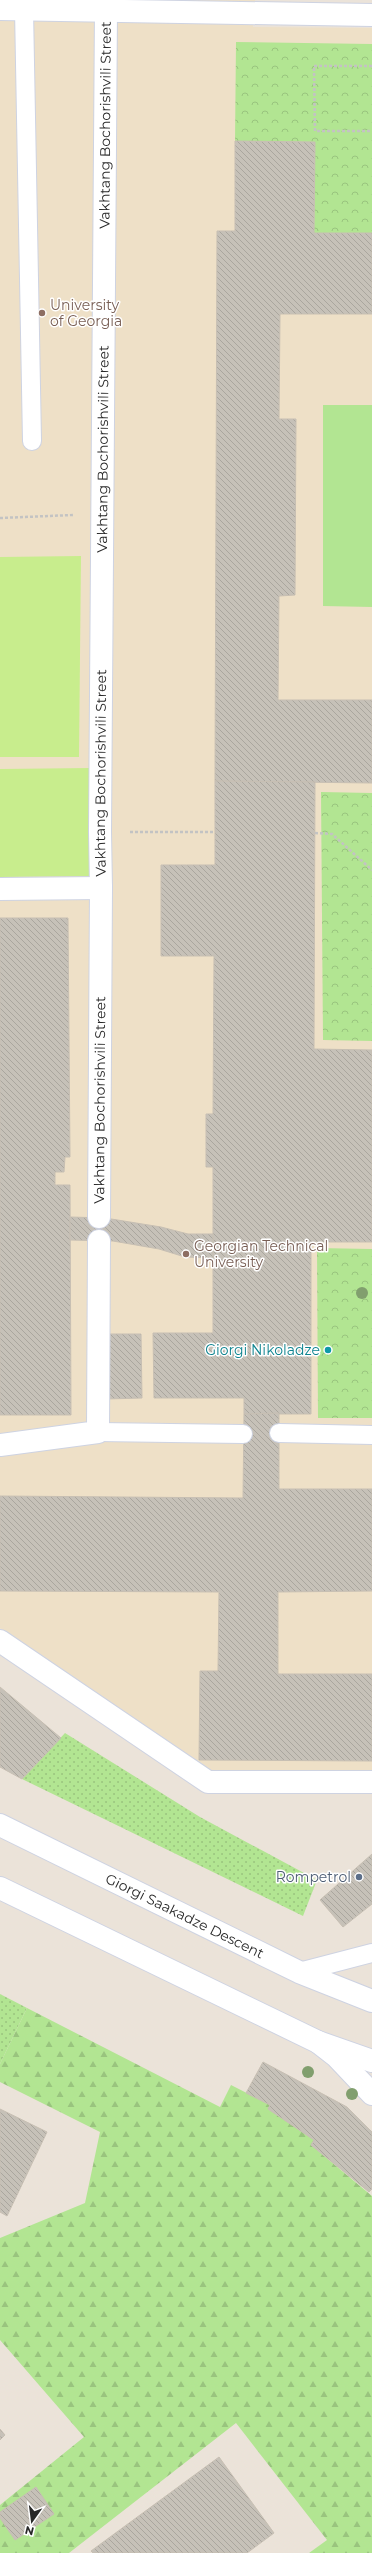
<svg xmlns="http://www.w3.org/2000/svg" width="372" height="2553" font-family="Montserrat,sans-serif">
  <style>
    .education { fill: #eee0c7 }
    .grass { fill: url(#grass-dots) }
    .forest { fill: url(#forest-firs) }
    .park { fill: url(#park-crowns) }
    .garden { fill: #b2e592 }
    .pitch { fill: #c8ed8d }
    .building { fill: url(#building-back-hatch); stroke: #c7bfb3 }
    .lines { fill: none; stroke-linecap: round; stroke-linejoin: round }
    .service-casing { stroke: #ced3e2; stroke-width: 20 }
    .minor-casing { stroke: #ced3e2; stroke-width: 24 }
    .tertiary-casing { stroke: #ced3e2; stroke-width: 24 }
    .secondary-casing { stroke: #ced3e2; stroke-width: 24 }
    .path { stroke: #c3c3c3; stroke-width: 2.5; stroke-dasharray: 3 2; stroke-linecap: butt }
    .service { stroke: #fff; stroke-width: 18 }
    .minor { stroke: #fff; stroke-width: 22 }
    .tertiary { stroke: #fff; stroke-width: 22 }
    .secondary { stroke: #fff; stroke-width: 22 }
    .tree { fill: #819f6e }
    .education-dot { fill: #8d6e63; stroke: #fff; stroke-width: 1.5 }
    .culture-dot { fill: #0f9aa8; stroke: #fff; stroke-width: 1.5 }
    .service-dot { fill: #5c6f8a; stroke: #fff; stroke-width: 1.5 }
    .labels { text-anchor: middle; stroke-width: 3; stroke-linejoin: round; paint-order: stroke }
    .street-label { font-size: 14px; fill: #282828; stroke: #fff }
    .education-label { font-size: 14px; fill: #785e54; stroke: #fff; text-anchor: start }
    .culture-label { font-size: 14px; fill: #0d838f; stroke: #fff; text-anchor: end }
    .service-label { font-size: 14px; fill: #4e5e75; stroke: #fff; text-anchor: end }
  </style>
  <defs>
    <pattern id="grass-dots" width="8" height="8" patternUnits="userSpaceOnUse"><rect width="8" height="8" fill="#b2e592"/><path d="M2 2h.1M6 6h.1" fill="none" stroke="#99c47e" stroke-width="1.8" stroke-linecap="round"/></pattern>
    <pattern id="forest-firs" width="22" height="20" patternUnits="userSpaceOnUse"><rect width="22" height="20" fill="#b2e592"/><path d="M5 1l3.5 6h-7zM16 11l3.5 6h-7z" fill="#99c47e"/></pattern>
    <pattern id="park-crowns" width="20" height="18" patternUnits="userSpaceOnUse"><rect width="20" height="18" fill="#b2e592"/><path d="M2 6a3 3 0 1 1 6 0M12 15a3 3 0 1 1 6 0" fill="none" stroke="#99c47e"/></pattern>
    <pattern id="building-back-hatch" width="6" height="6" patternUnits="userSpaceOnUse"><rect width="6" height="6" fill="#c6c1b8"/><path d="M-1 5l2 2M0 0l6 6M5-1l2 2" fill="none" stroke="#aaa69e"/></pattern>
  </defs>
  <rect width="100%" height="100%" fill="#ebe3d9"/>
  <path class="education" d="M0,0H255L253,27L372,28V1782H224L0,1628Z"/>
  <g class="grass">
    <path d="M65,1733L200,1817L317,1880L303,1916L22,1779Z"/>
    <path d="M0,1994L27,2008L0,2064Z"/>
  </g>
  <path class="forest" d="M27,2008L220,2107L231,2085L270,2105L268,2109L314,2140L311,2145L372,2196V2553H309L327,2540L236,2423L69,2553H0V2505L84,2437L0,2340V2238L85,2203L100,2132L0,2082V2064Z"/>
  <g class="park">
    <path d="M236,42L372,44V233H314L315,142L235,141Z"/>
    <path d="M321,792L372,793V1041L323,1040Z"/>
    <path d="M317,1248L372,1249V1418H318Z"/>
  </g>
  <path class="garden" d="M323,405H372V607L323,606Z"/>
  <g class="pitch">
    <path d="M81,556L79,757H0V557Z"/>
    <path d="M90,768L91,876L0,877V769Z"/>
  </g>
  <g class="building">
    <path d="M235,141L315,142L314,233H372V314H280L279,419H296L295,595L279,596L278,700H372V783L215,781L217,231H235Z"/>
    <path d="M215,781L315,782L314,1049L372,1050V1242H311V1414H244V1398H154L153,1333H213V1167H206V1114H213L214,956H161V865H215Z"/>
    <path d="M0,918H68L70,1157H65L64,1172H55V1185H70L71,1415H0Z"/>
    <path d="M70,1217L105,1218L161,1227L188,1234H213V1258L185,1257L159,1249L113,1241L70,1240Z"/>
    <path d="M106,1334H141L142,1398L106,1399Z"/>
    <path d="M279,1413V1489H372V1591L278,1592V1674H372V1761L199,1760L200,1671H218L219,1592L0,1591V1496L243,1498L244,1414Z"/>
    <path d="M0,1687L61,1738L22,1779L0,1767Z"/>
    <path d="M372,1854V1904L343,1927L320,1900Z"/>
    <path d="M263,2062L347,2107L372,2132V2189L369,2192L311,2145L314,2140L268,2109L270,2105L246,2093Z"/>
    <path d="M0,2109L47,2132L7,2216L0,2212Z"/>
    <path d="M0,2429L5,2435L0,2440Z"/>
    <path d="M219,2457L274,2533L247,2553H93L91,2551Z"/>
    <path d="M36,2487L54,2514L15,2540L0,2518V2512Z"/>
  </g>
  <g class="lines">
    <g class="service-casing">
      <g id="service">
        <path d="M24,9L32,441"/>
        <path d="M98,1432L243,1434"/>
        <path d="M279,1433L372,1435"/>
        <path d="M299,1972L372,1953"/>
      </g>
    </g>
    <g class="minor-casing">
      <g id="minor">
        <path d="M0,9L372,15"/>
        <path d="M0,889L101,888"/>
        <path id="s1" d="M99,1217L101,888L100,832L106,9"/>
        <path d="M0,1445L98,1432L99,1241"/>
        <path d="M0,1641L208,1782H372"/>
      </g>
    </g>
    <g class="tertiary-casing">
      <path id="tertiary" d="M318,2042L336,2056L372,2094"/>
    </g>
    <g class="secondary-casing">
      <g id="secondary">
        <path id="s2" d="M0,1825L299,1972L372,2001"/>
        <path d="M0,1888L318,2042L372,2061"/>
      </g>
    </g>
    <g class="path">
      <path d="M372,66H314L315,131H372"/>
      <path d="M0,518L73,515"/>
      <path d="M130,832H215"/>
      <path d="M315,833L332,834L372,870"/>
    </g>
    <use href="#service" class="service"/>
    <use href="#minor" class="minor"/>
    <use href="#tertiary" class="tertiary"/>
    <use href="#secondary" class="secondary"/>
  </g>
  <g class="tree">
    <circle cx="362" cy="1293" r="6"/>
    <circle cx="308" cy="2072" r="6"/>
    <circle cx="352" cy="2094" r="6"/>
  </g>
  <g class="education-dot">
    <circle cx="42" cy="313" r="4"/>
    <circle cx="186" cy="1254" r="4"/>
  </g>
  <circle class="culture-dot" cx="328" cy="1350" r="4"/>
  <circle class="service-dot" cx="359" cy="1877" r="4"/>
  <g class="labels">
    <g class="street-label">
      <text dy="5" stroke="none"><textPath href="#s1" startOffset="1092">Vakhtang Bochorishvili Street</textPath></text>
      <text dy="5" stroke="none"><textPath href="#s1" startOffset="768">Vakhtang Bochorishvili Street</textPath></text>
      <text dy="5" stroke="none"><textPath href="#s1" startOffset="444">Vakhtang Bochorishvili Street</textPath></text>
      <text dy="5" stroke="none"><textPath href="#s1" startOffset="117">Vakhtang Bochorishvili Street</textPath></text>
      <text dy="5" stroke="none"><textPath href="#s2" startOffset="206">Giorgi Saakadze Descent</textPath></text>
    </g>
    <g class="education-label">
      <text x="50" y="310">University<tspan x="50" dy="16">of Georgia</tspan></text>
      <text x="194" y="1251">Georgian Technical<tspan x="194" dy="16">University</tspan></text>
    </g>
    <g class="culture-label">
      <text x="320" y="1355">Giorgi Nikoladze</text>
    </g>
    <g class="service-label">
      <text x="351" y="1882">Rompetrol</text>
    </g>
  </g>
  <g transform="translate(32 2521) rotate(194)" stroke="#ffffff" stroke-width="3" paint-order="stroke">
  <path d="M0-3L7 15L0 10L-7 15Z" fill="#282828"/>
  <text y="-6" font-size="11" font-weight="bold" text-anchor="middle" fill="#282828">N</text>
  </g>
</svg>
